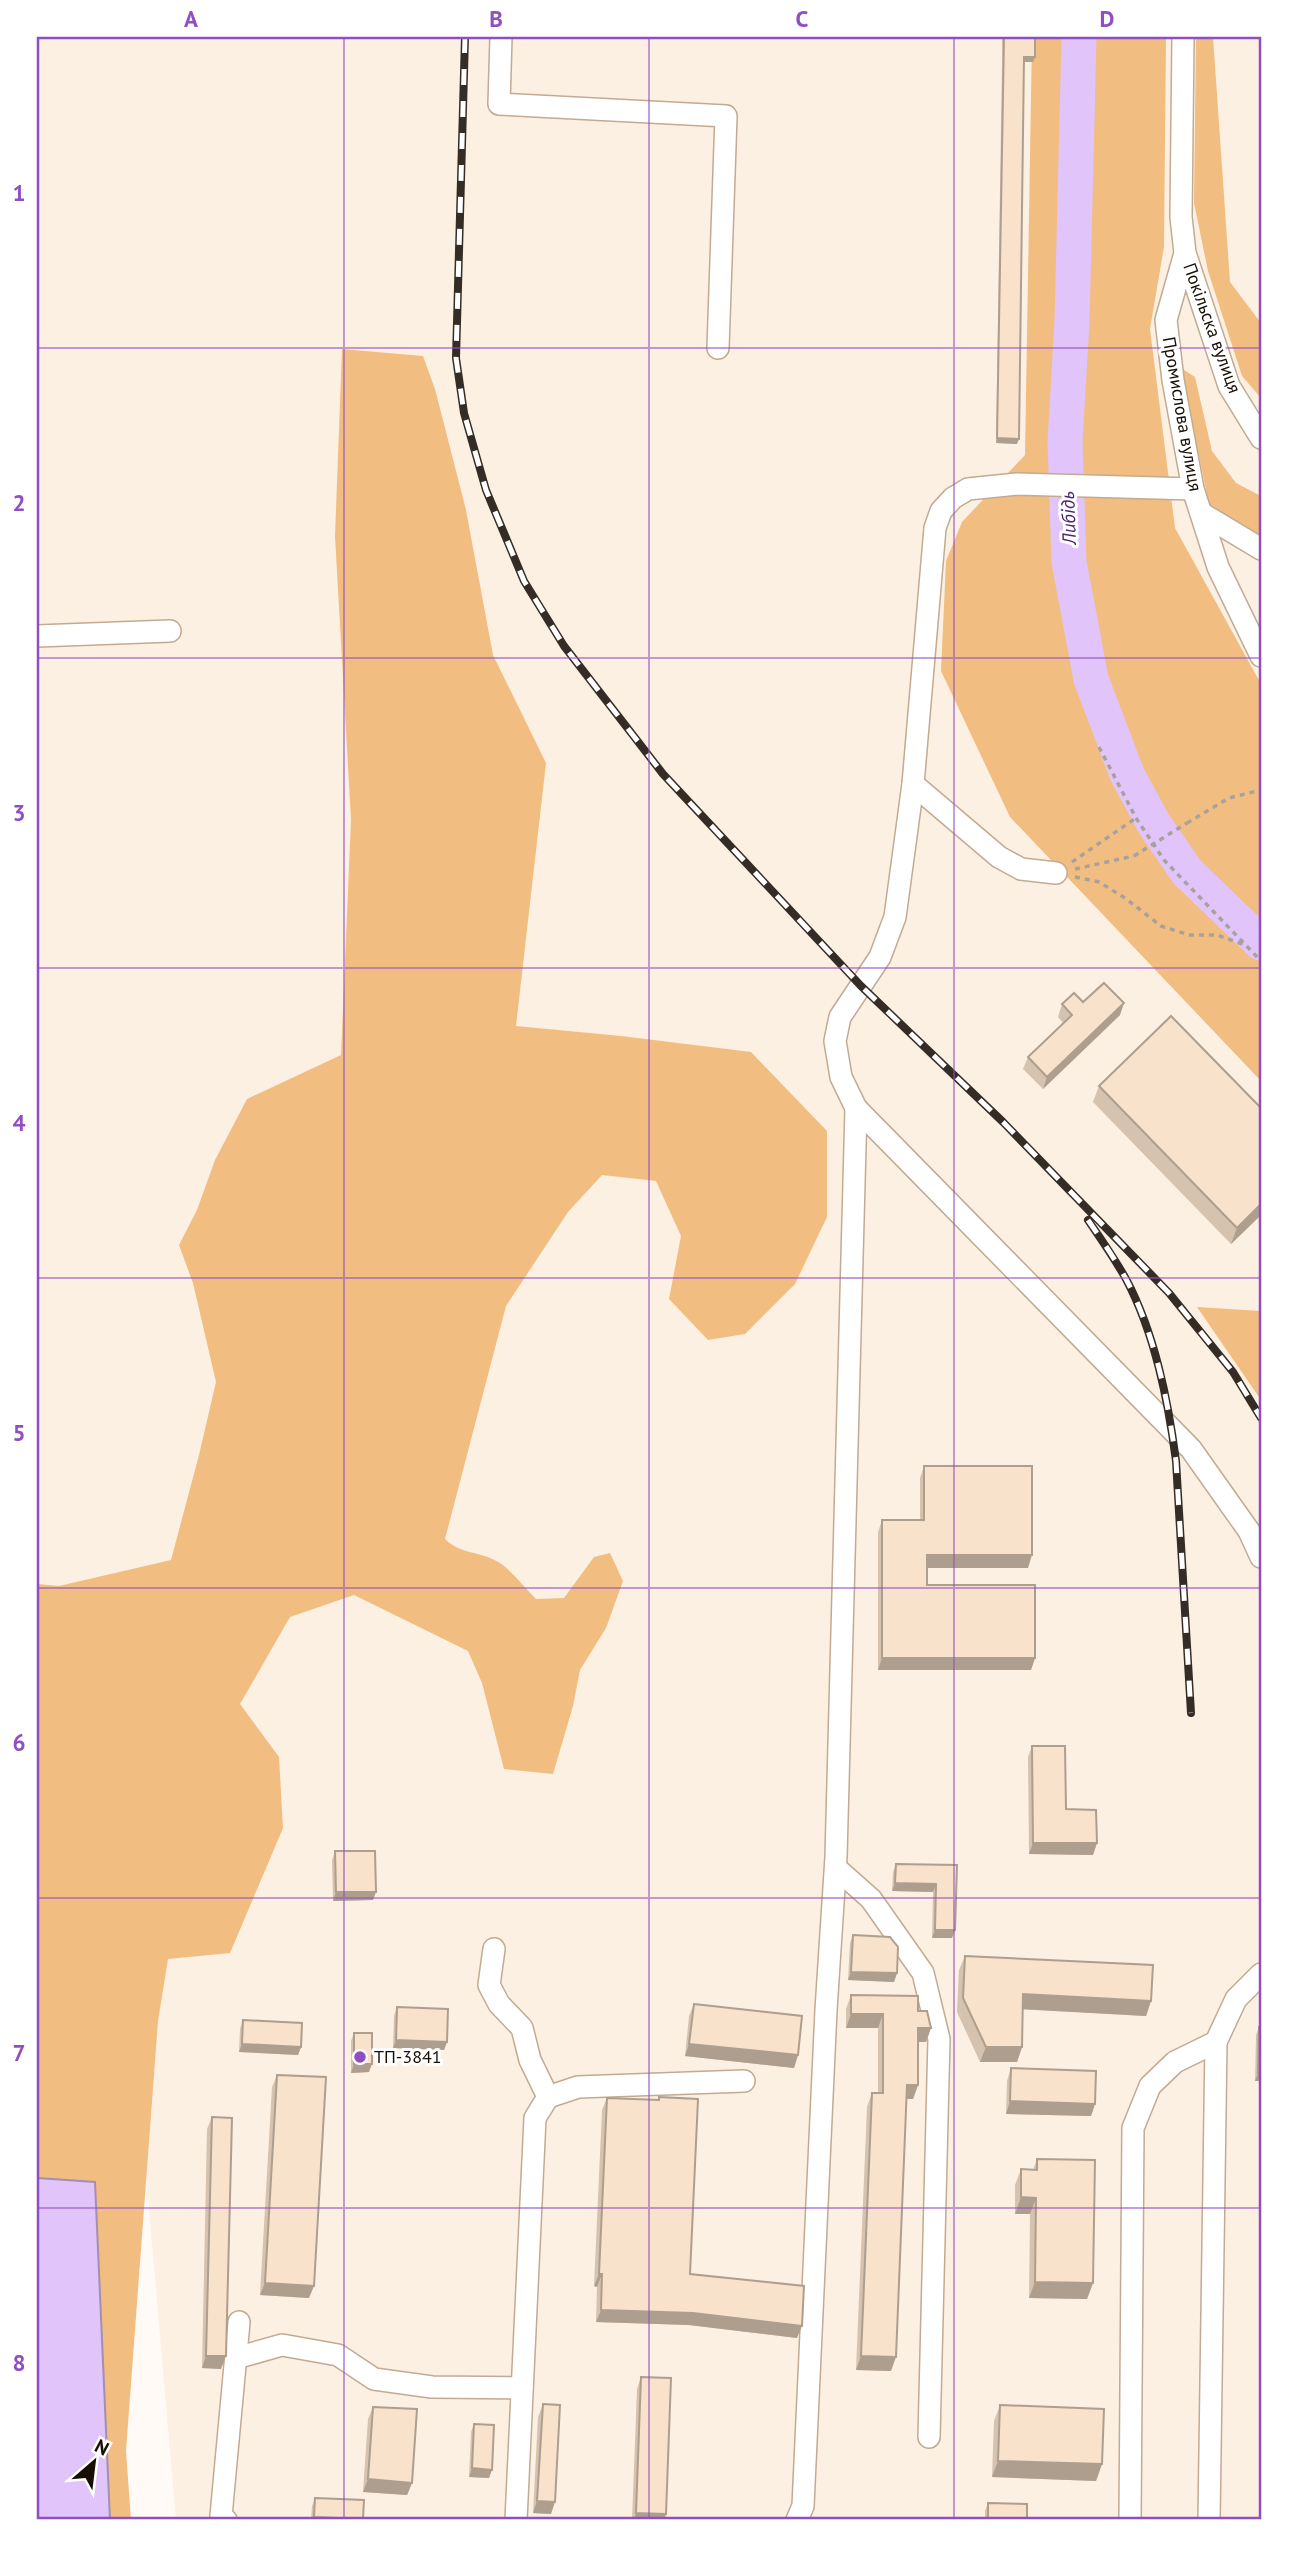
<svg xmlns="http://www.w3.org/2000/svg" width="1298" height="2557" font-family="'PT Sans',sans-serif">
  <style>
    .built { fill: #fcf0e3 }
    .forest { fill: #f2bd80 }
    .water { fill: #e0c4fa; stroke: #a48eb1; stroke-width: 2 }
    .lines { fill: none; stroke-linecap: round; stroke-linejoin: round }
    .river { stroke: #e0c4fa; stroke-width: 35 }
    .minor-casing { stroke: #c1ab92; stroke-width: 24 }
    .path { stroke: #a9a29c; stroke-width: 3.5; stroke-dasharray: 5 5; stroke-linecap: butt }
    .minor { stroke: #fff; stroke-width: 21 }
    .rail-casing { stroke: #352d25; stroke-width: 8 }
    .rail { stroke: #fff; stroke-width: 5; stroke-dasharray: 16; stroke-linecap: butt }
    .path-bridge { stroke: #a9a29c; stroke-width: 3.5; stroke-dasharray: 5 5; stroke-linecap: butt }
    .wall { fill: #d5c2af }
    .shaded-wall { fill: #ae9e8e }
    .building { fill: #f8e2cb; stroke: #ae9e8e; stroke-width: 2 }
    .grid { fill: none; stroke: #914ec3; stroke-width: 2; stroke-opacity: 0.55 }
    .poi-dot { fill: #914ec3; stroke: #fff; stroke-width: 2.5 }
    .labels { text-anchor: middle; stroke-width: 6; stroke-linejoin: round; paint-order: stroke }
    .street-label { font-size: 18px; fill: #170f06; stroke: #fff }
    .poi-label { font-size: 18px; fill: #170f06; stroke: #fff; text-anchor: start }
    .water-label { font-size: 19px; font-style: italic; fill: #50236f; stroke: #fff }
    .neatline { fill: none; stroke: #914ec3; stroke-width: 2.5 }
    .grid-label { font-size: 23px; text-anchor: middle; font-weight: bold; fill: #914ec3 }
  </style>
  <rect width="100%" height="100%" fill="#fffaf5"/>
  <path class="built" d="M37,37H1261V2520H176L143,2140L37,2134Z"/>
  <g class="forest">
    <path d="M1032,37H1166L1164,247L1150,329L1175,528L1261,684V1081L1010,817L941,671L946,561L962,522L1025,455Z"/>
    <path d="M1196,37H1213L1230,282L1261,323V398L1242,376L1208,271L1194,203Z"/>
    <path d="M342,349L423,356L435,389L466,510L493,655L546,763L516,1026L621,1036L751,1052L827,1131V1217L795,1284L745,1334L708,1340L669,1299L681,1236L656,1181L602,1175L568,1212L506,1306L445,1539C461,1555 479,1550 500,1563C513,1572 525,1588 536,1599L564,1598L594,1557L610,1553L623,1581L606,1628L580,1670L573,1706L553,1774L504,1769L482,1683L468,1651L354,1595L290,1617L240,1704L279,1757L283,1828L230,1953L168,1959L158,2021L126,2451L131,2520H37V1584L59,1586L171,1560L199,1455L216,1382L193,1283L179,1245L197,1210L215,1160L247,1099L341,1055L351,820L335,536Z"/>
    <path d="M1181,368L1195,377L1212,451L1236,483L1261,496V549L1217,523L1209,505Z"/>
    <path d="M1197,1307L1261,1311V1400Z"/>
  </g>
  <path class="water" d="M37,2178L95,2182L110,2520H37Z"/>
  <g class="lines">
    <path class="river" d="M1079,37L1072,321L1065,441L1069,562L1091,679L1127,774L1154,824L1187,872L1261,943"/>
    <g class="minor-casing">
      <g id="minor">
        <path d="M501,37L499,104L726,116L718,348"/>
        <path d="M1183,37L1181,217L1185,253L1166,320L1173,380L1193,489L1218,567L1261,656"/>
        <path d="M1185,253L1229,386L1261,438"/>
        <path d="M1193,489L1017,484L968,489L953,498L941,511L935,528L913,784L895,917L880,957L840,1017L835,1041L841,1077L856,1108L1191,1449L1249,1531L1261,1557"/>
        <path d="M1201,513L1261,549"/>
        <path d="M37,636L170,631"/>
        <path d="M913,784L999,857L1021,869L1056,873"/>
        <path d="M836,1868L871,1899L923,1973L939,2039L929,2437"/>
        <path d="M494,1949L489,1985L499,2004L522,2028L530,2060L548,2097"/>
        <path d="M236,2358L282,2345L338,2355L374,2379L432,2387L522,2388"/>
        <path d="M226,2520L221,2516L239,2322"/>
        <path d="M516,2520L535,2118L548,2097L578,2087L744,2081"/>
        <path d="M797,2520L803,2506L826,2010L836,1857L856,1108"/>
        <path d="M1130,2520L1133,2128L1150,2086L1175,2062L1216,2042L1236,1999L1261,1974"/>
        <path d="M1209,2520L1216,2042"/>
      </g>
    </g>
    <g class="path">
      <path d="M1099,747L1136,818L1164,860L1261,961"/>
      <path d="M1187,823L1229,798L1261,790"/>
      <path d="M1072,862L1136,818"/>
      <path d="M1075,869L1134,856"/>
      <path d="M1075,877L1099,882L1125,898L1161,926L1189,935H1217L1245,945"/>
    </g>
    <use href="#minor" class="minor"/>
    <g class="rail-casing">
      <g id="rail">
        <path d="M465,37L456,358L464,413L486,490L524,581L564,646L663,774L861,986L1003,1122L1169,1293L1233,1372L1261,1418"/>
        <path d="M1088,1220C1101,1239 1115,1259 1126,1279C1155,1334 1168,1400 1176,1461L1191,1713"/>
      </g>
    </g>
    <use href="#rail" class="rail"/>
    <path class="path-bridge" d="M1134,856L1187,823"/>
  </g>
  <g class="wall">
    <path d="M1002,37H1035V57L1033,62H1024L1017,444L996,443L1002,62Z"/>
    <path d="M1083,1002L1120,1015L1043,1089L1023,1069L1028,1057L1063,1023L1058,1017L1062,1004Z"/>
    <path d="M1099,1086L1261,1215L1231,1244L1093,1102Z"/>
    <path d="M924,1466L1028,1568H927V1585L1035,1658L1031,1670H878V1532L882,1520H920V1478Z"/>
    <path d="M1032,1746L1066,1809L1097,1843L1093,1855L1029,1854L1028,1757Z"/>
    <path d="M335,1851L373,1900L333,1901L332,1860Z"/>
    <path d="M896,1864L957,1865L952,1938H932L933,1892L892,1891L893,1872Z"/>
    <path d="M853,1935L897,1973L894,1982L848,1980L850,1943Z"/>
    <path d="M965,1956L1151,2001L1146,2016L1023,2009L1022,2047L1017,2062H980L957,2012L959,1970Z"/>
    <path d="M851,1995L918,2011L931,2028L926,2042H918V2085L913,2099H907L891,2371L856,2370L867,2107L872,2093H878V2028H846V2009Z"/>
    <path d="M694,2004L798,2055L794,2068L685,2056L689,2016Z"/>
    <path d="M397,2007L447,2042L444,2050L393,2048L394,2016Z"/>
    <path d="M243,2020L301,2047L298,2055L239,2052L240,2029Z"/>
    <path d="M1259,2027L1261,2081H1255L1256,2035Z"/>
    <path d="M354,2033L369,2072L351,2073V2041Z"/>
    <path d="M1011,2068L1095,2104L1091,2116L1006,2114L1007,2081Z"/>
    <path d="M277,2075L309,2298L260,2295L272,2087Z"/>
    <path d="M659,2097L690,2274L797,2338L689,2325L596,2322L597,2287L594,2286L602,2110L607,2098L657,2100Z"/>
    <path d="M212,2117L221,2369L202,2368L207,2129Z"/>
    <path d="M1037,2159L1093,2283L1087,2299L1029,2298L1030,2214H1015V2185L1021,2169L1033,2170Z"/>
    <path d="M641,2377L666,2514L664,2520H632L637,2389Z"/>
    <path d="M543,2404L551,2514L533,2513L538,2417Z"/>
    <path d="M1000,2405L1102,2464L1096,2481L992,2477L994,2421Z"/>
    <path d="M373,2407L412,2483L407,2495L363,2492L368,2419Z"/>
    <path d="M474,2424L489,2478L469,2477L471,2432Z"/>
    <path d="M315,2498L363,2519V2520H311L312,2506Z"/>
    <path d="M988,2503L1027,2520H985V2511Z"/>
  </g>
  <g class="shaded-wall">
    <path d="M1024,57H1035L1033,62H1022Z"/>
    <path d="M997,438L1019,439L1017,444L996,443Z"/>
    <path d="M1124,1003L1120,1015L1043,1089L1047,1077Z"/>
    <path d="M1261,1204V1215L1231,1244L1237,1228Z"/>
    <path d="M927,1555H1032L1028,1568H922Z"/>
    <path d="M882,1658H1035L1031,1670H878Z"/>
    <path d="M1033,1843H1097L1093,1855L1029,1854Z"/>
    <path d="M895,1883L936,1884L933,1892L892,1891Z"/>
    <path d="M336,1892H376L373,1900L333,1901Z"/>
    <path d="M935,1930H955L952,1938H932Z"/>
    <path d="M851,1972L897,1973L894,1982L848,1980Z"/>
    <path d="M1023,1994L1151,2001L1146,2016L1017,2009Z"/>
    <path d="M851,2014H883L878,2028H846Z"/>
    <path d="M918,2028H931L926,2042H913Z"/>
    <path d="M396,2040L447,2042L444,2050L393,2048Z"/>
    <path d="M242,2044L301,2047L298,2055L239,2052Z"/>
    <path d="M689,2044L798,2055L794,2068L685,2056Z"/>
    <path d="M986,2047H1022L1017,2062H980Z"/>
    <path d="M354,2064H372L369,2072L351,2073Z"/>
    <path d="M1258,2073H1261V2081H1255Z"/>
    <path d="M907,2085H918L913,2099H902Z"/>
    <path d="M1010,2101L1095,2104L1091,2116L1006,2114Z"/>
    <path d="M1021,2197L1036,2198L1030,2214H1015Z"/>
    <path d="M599,2274H602L597,2287L594,2286Z"/>
    <path d="M1035,2282L1093,2283L1087,2299L1029,2298Z"/>
    <path d="M265,2283L314,2286L309,2298L260,2295Z"/>
    <path d="M601,2310L693,2313L802,2326L797,2338L689,2325L596,2322Z"/>
    <path d="M206,2356H226L221,2369L202,2368Z"/>
    <path d="M861,2356L896,2357L891,2371L856,2370Z"/>
    <path d="M998,2461L1102,2464L1096,2481L992,2477Z"/>
    <path d="M472,2468L492,2470L489,2478L469,2477Z"/>
    <path d="M368,2479L412,2483L407,2495L363,2492Z"/>
    <path d="M537,2501L555,2502L551,2514L533,2513Z"/>
    <path d="M636,2513L666,2514L664,2520H634Z"/>
    <path d="M314,2517L363,2519V2520H313Z"/>
  </g>
  <g class="building">
    <path d="M1004,37H1035V57H1024L1019,439L997,438Z"/>
    <path d="M1104,983L1124,1003L1047,1077L1028,1057L1072,1015L1062,1004L1074,993L1083,1002Z"/>
    <path d="M1171,1016L1261,1108V1204L1237,1228L1099,1086Z"/>
    <path d="M924,1466H1032V1555H927V1585H1035V1658H882V1520H924Z"/>
    <path d="M1032,1746H1065L1066,1809L1096,1810L1097,1843H1033Z"/>
    <path d="M335,1851H375L376,1892H336Z"/>
    <path d="M896,1864L957,1865L955,1930H935L936,1884L895,1883Z"/>
    <path d="M853,1935L890,1937L898,1947L897,1973L851,1972Z"/>
    <path d="M965,1956L1153,1965L1151,2001L1023,1994L1022,2047H986L963,1998Z"/>
    <path d="M851,1995L918,1996V2011H927L931,2028H918V2085H907L896,2357L861,2356L872,2093H883V2014H851Z"/>
    <path d="M694,2004L802,2016L798,2055L689,2044Z"/>
    <path d="M397,2007L448,2009L447,2042L396,2040Z"/>
    <path d="M243,2020L302,2023L301,2047L242,2044Z"/>
    <path d="M1259,2027H1261V2073H1258Z"/>
    <rect x="354" y="2033" width="18" height="31"/>
    <path d="M1011,2068L1096,2071L1095,2104L1010,2101Z"/>
    <path d="M277,2075L326,2077L314,2286L265,2283Z"/>
    <path d="M659,2097L698,2099L690,2274L804,2286L802,2326L693,2313L601,2310L602,2274H599L607,2098L659,2100Z"/>
    <path d="M212,2117L232,2118L226,2356H206Z"/>
    <path d="M1037,2159L1095,2160L1093,2283L1035,2282L1036,2198L1021,2197V2169L1037,2170Z"/>
    <path d="M641,2377L671,2378L666,2514L636,2513Z"/>
    <path d="M543,2404L560,2405L555,2502L537,2501Z"/>
    <path d="M1000,2405L1104,2409L1102,2464L998,2461Z"/>
    <path d="M373,2407L417,2409L412,2483L368,2479Z"/>
    <path d="M474,2424L494,2425L492,2470L472,2468Z"/>
    <path d="M315,2498L364,2500L363,2519L314,2517Z"/>
    <path d="M988,2503L1027,2504V2520H988Z"/>
  </g>
  <path class="grid" d="M344,37V2520M649,37V2520M954,37V2520M37,348H1261M37,658H1261M37,968H1261M37,1278H1261M37,1588H1261M37,1898H1261M37,2208H1261"/>
  <circle class="poi-dot" cx="360" cy="2057" r="7"/>
  <g class="labels">
    <g class="street-label">
      <text transform="translate(1212 328) rotate(70)" y="6">Покільска вулиця</text>
      <text transform="translate(1182 414) rotate(80)" y="6">Промислова вулиця</text>
    </g>
    <g class="poi-label">
      <text x="374" y="2063">ТП-3841</text>
    </g>
    <g class="water-label">
      <text transform="translate(1068 518) rotate(-92)" y="7">Либідь</text>
    </g>
  </g>
  <rect width="1298" height="2557" fill="none" stroke="#ffffff" stroke-width="77"/>
  <g transform="translate(94 2462) rotate(28)" stroke="#ffffff" stroke-width="5" paint-order="stroke">
  <path d="M0-5L12 26L0 18L-12 26Z" fill="#170f06"/>
  <text y="-10" font-size="19" font-weight="bold" text-anchor="middle" fill="#170f06">N</text>
  </g>
  <rect x="38" y="38" width="1222" height="2480" class="neatline"/>
  <g class="grid-label">
    <text x="191" y="27">A</text>
    <text x="496" y="27">B</text>
    <text x="802" y="27">C</text>
    <text x="1107" y="27">D</text>
    <text x="19" y="201">1</text>
    <text x="19" y="511">2</text>
    <text x="19" y="821">3</text>
    <text x="19" y="1131">4</text>
    <text x="19" y="1441">5</text>
    <text x="19" y="1751">6</text>
    <text x="19" y="2061">7</text>
    <text x="19" y="2371">8</text>
  </g>
</svg>
